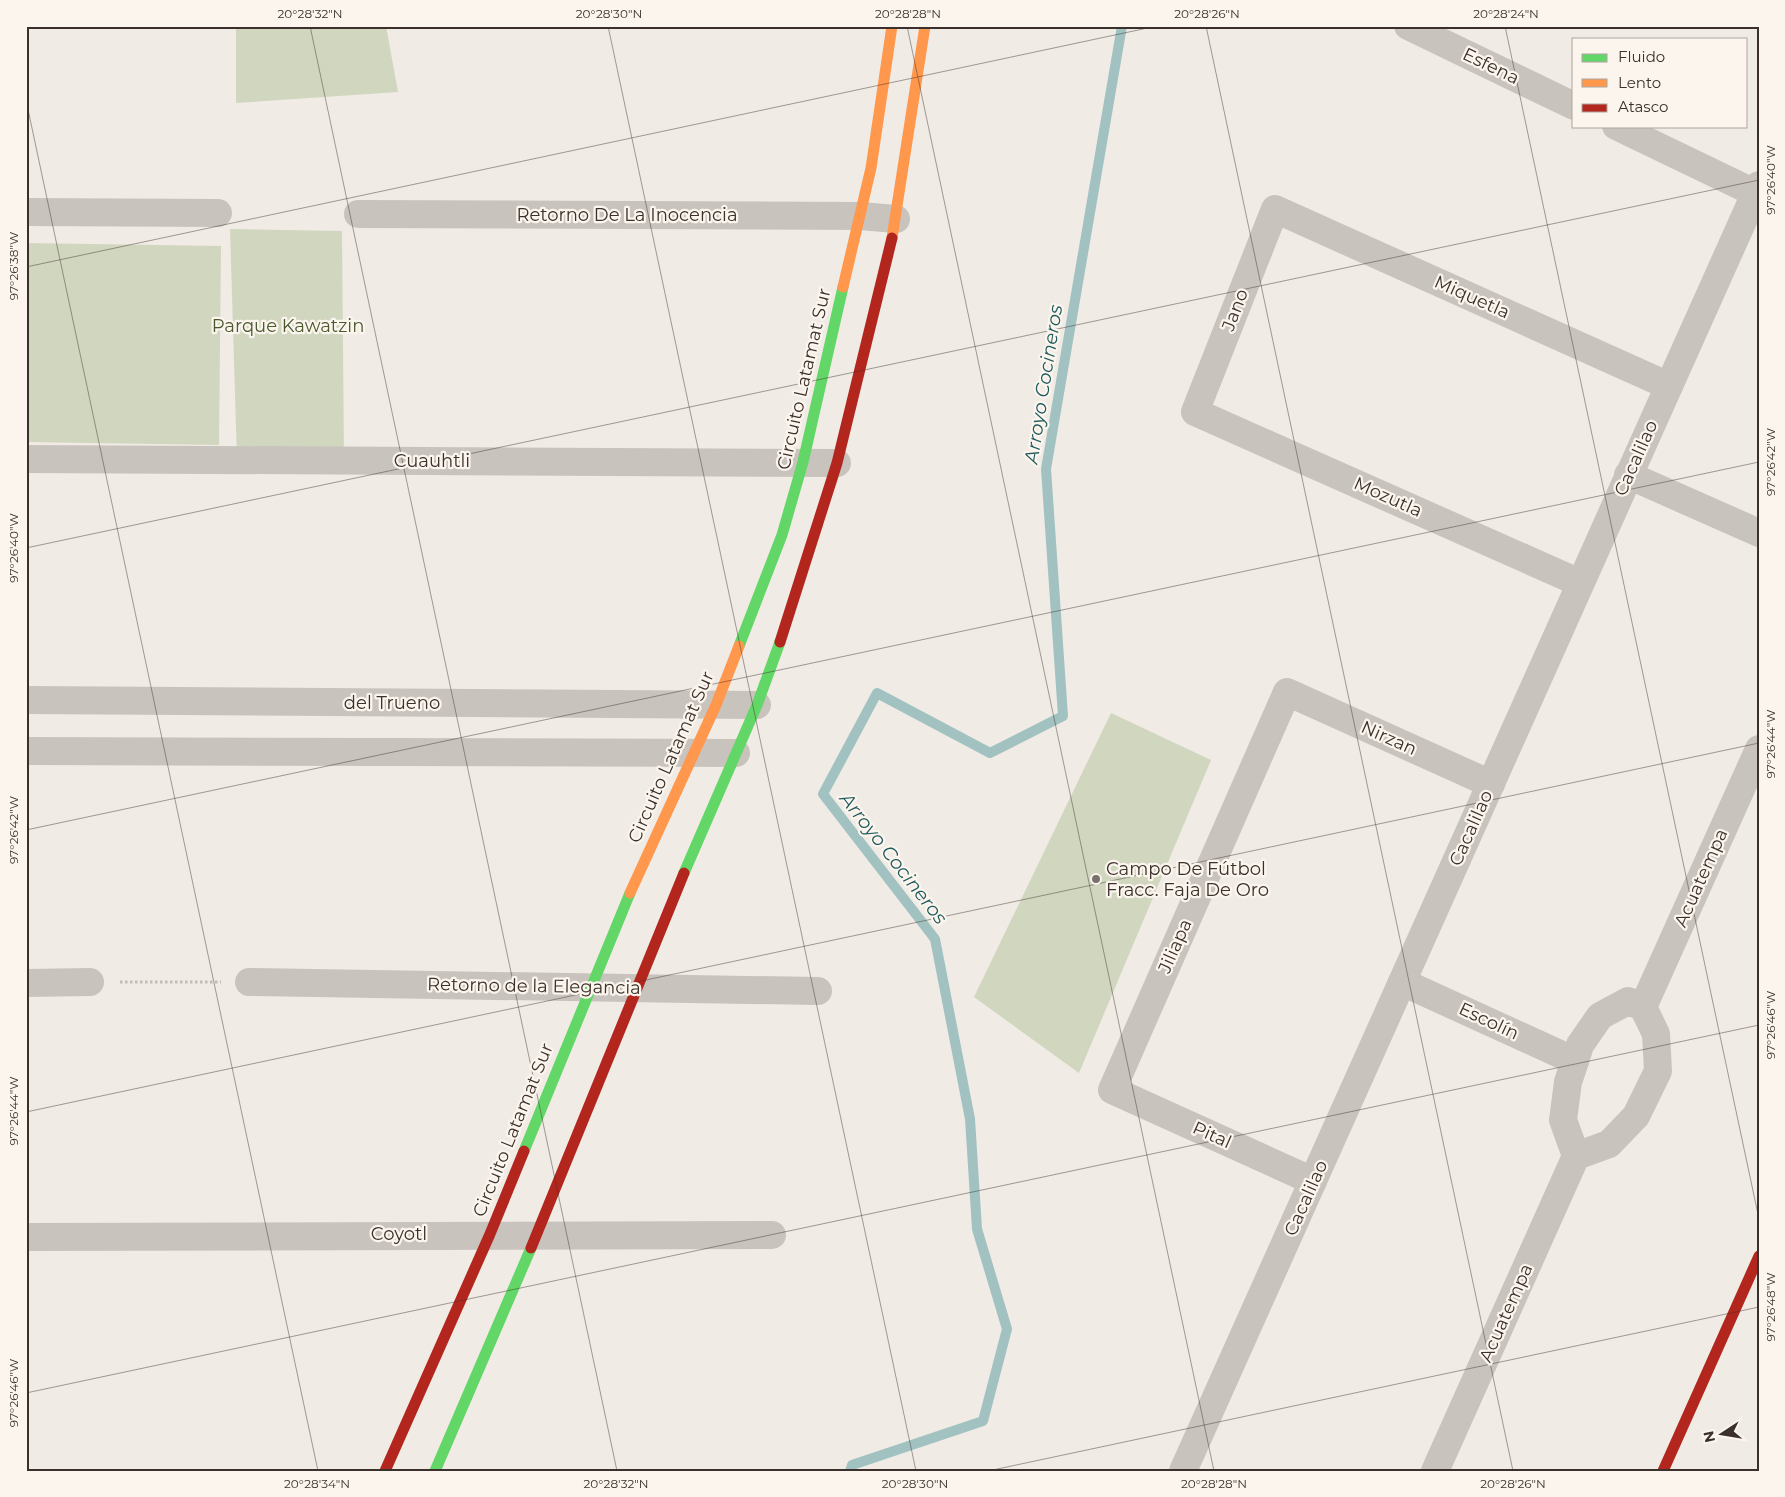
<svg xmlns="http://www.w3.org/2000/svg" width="1785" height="1497" font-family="Montserrat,sans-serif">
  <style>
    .green { fill: #d1d6bf }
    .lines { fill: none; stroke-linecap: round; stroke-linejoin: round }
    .stream { stroke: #a1c2c1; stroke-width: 10 }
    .path { stroke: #c2bbb6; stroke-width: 3; stroke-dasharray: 2.5 2.5; stroke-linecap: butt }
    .street { stroke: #c9c3be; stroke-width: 28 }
    .fast { stroke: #63d668; stroke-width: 11 }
    .slow { stroke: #ff974d; stroke-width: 11 }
    .jam { stroke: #b3261e; stroke-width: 11 }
    .ticks { fill: none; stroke: #3b302b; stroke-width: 1; stroke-opacity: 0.45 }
    .poi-dot { fill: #7a716c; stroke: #fbf5ee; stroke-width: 2 }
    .labels { text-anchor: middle; stroke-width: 4.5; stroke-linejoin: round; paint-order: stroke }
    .street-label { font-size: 18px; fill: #3b302b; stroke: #fbf5ee }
    .park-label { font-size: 18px; fill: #4a5a2e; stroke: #fbf5ee }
    .poi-label { font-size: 18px; fill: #3b302b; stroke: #fbf5ee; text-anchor: start }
    .water-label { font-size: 19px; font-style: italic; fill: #1f5a5e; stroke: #fbf5ee }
    .neatline { fill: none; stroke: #3b302b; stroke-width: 2 }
    .ticks-label { font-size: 12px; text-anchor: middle; fill: #3b302b }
  </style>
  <rect width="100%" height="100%" fill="#f0ebe5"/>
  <g class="green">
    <path d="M236,26H386L398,92L236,103Z"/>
    <path d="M230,229L342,231L344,460H237Z"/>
    <path d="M26,243L221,246L219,445L26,442Z"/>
    <path d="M1111,713L1211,760L1079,1073L974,997Z"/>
  </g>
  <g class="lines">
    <path class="stream" d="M850,1471L852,1465L983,1421L1007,1329L977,1229L970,1119L935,939L823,794L877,693L990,753L1063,716L1046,469L1122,26"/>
    <path class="path" d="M120,982H221"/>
    <g class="street">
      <path d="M1408,26L1574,106"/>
      <path d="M1616,126L1755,193"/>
      <path d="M26,212L218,213"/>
      <path d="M358,214L860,216L896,219"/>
      <path d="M26,459L837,463"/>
      <path d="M1628,475L1759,533"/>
      <path d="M1580,583L1195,412L1275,209L1669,386"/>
      <path d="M26,700L757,705"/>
      <path d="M26,751L736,753"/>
      <path d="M249,982L818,991"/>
      <path d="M1402,982L1575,1061"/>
      <path d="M26,983L90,982"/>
      <path d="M1643,1007L1759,749"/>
      <path d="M1313,1181L1112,1090L1287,692L1491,784"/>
      <path d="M26,1237L772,1235"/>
      <path d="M1183,1471L1759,185"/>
      <path d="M1435,1471L1576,1156L1563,1120L1568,1082L1575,1061L1580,1045L1600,1016L1628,1001L1643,1007L1656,1034L1658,1071L1636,1116L1609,1144L1576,1156"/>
    </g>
    <g class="fast">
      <path d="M739,646L782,535L803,462L843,287"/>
      <path d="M684,873L757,705L780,642"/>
      <path d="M524,1151L630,893"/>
      <path d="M435,1471L531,1248"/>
    </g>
    <g class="slow">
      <path d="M892,238L925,26"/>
      <path d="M843,287L871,168L892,26"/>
      <path d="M630,893L716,705L739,646"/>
    </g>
    <g class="jam">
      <path d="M780,642L837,463L892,238"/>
      <path d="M531,1248L684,873"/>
      <path d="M385,1471L490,1234L524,1151"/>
      <path d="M1663,1471L1759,1256"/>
    </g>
  </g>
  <path class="ticks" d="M310,26L617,1471M608,26L916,1471M907,26L1214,1471M1206,26L1513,1471M1505,26L1759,1219M26,100L318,1471M26,267L1157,26M26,548L1759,180M26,830L1759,462M26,1112L1759,743M26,1393L1759,1025M988,1471L1759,1307"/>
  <circle class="poi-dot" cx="1096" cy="879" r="5"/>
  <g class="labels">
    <g class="street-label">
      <text transform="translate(1491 66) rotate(26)" y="6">Esfena</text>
      <text x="627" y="221">Retorno De La Inocencia</text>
      <text transform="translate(1472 297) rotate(24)" y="6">Miquetla</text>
      <text transform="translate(1235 310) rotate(-69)" y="6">Jano</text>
      <text transform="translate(804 379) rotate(-77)" y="6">Circuito Latamat Sur</text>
      <text transform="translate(1636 458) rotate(-66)" y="6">Cacalilao</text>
      <text x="432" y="467">Cuauhtli</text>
      <text transform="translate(1388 497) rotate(24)" y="6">Mozutla</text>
      <text x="392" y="709">del Trueno</text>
      <text transform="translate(1389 738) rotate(24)" y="6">Nirzan</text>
      <text transform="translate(671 757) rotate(-66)" y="6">Circuito Latamat Sur</text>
      <text transform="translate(1471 828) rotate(-66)" y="6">Cacalilao</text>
      <text transform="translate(1701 878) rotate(-66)" y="6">Acuatempa</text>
      <text transform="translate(1175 946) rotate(-66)" y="6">Jiliapa</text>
      <text transform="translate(534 986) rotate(1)" y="6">Retorno de la Elegancia</text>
      <text transform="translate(1489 1021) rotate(25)" y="6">Escolín</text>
      <text transform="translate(513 1130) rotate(-68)" y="6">Circuito Latamat Sur</text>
      <text transform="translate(1212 1135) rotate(24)" y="6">Pital</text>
      <text transform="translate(1306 1198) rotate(-66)" y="6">Cacalilao</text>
      <text x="399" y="1240">Coyotl</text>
      <text transform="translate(1506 1313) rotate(-66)" y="6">Acuatempa</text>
    </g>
    <g class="park-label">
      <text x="288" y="332">Parque Kawatzin</text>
    </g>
    <g class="poi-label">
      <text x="1106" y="875">Campo De Fútbol<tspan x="1106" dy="21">Fracc. Faja De Oro</tspan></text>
    </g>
    <g class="water-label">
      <text transform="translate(1043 384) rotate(-81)" y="7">Arroyo Cocineros</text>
      <text transform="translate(894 858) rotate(52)" y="7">Arroyo Cocineros</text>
    </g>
  </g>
  <rect width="1785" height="1497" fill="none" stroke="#fbf5ee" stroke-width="55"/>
  <rect x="1572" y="38" width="175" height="90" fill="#fbf5ee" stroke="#aea6a0"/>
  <rect x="1582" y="54" width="25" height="8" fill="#63d668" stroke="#aea6a0"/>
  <text x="1618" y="62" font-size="15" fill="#3b302b">Fluido</text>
  <rect x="1582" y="79" width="25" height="8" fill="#ff974d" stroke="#aea6a0"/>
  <text x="1618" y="88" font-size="15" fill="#3b302b">Lento</text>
  <rect x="1582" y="104" width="25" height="8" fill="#b3261e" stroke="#aea6a0"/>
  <text x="1618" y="112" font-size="15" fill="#3b302b">Atasco</text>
  <g transform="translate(1722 1434) rotate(258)" stroke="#fbf5ee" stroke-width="4" paint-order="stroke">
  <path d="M0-4L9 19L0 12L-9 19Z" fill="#3b302b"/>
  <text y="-8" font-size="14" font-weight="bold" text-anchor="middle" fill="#3b302b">N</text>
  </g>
  <rect x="28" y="28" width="1730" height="1442" class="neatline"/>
  <g class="ticks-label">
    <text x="310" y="18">20°28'32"N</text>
    <text x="609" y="18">20°28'30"N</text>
    <text x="908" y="18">20°28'28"N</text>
    <text x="1207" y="18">20°28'26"N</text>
    <text x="1506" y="18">20°28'24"N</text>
    <text transform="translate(1771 180) rotate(-90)" y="4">97°26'40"W</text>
    <text transform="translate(14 266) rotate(-90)" y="4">97°26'38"W</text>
    <text transform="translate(1771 462) rotate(-90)" y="4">97°26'42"W</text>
    <text transform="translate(14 548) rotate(-90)" y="4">97°26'40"W</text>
    <text transform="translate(1771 744) rotate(-90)" y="4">97°26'44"W</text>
    <text transform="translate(14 830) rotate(-90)" y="4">97°26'42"W</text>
    <text transform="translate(1771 1025) rotate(-90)" y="4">97°26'46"W</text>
    <text transform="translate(14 1111) rotate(-90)" y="4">97°26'44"W</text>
    <text transform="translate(1771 1307) rotate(-90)" y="4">97°26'48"W</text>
    <text transform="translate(14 1393) rotate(-90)" y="4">97°26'46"W</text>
    <text x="317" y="1488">20°28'34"N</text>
    <text x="616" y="1488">20°28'32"N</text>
    <text x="915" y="1488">20°28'30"N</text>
    <text x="1214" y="1488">20°28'28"N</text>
    <text x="1513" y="1488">20°28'26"N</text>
  </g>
</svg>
